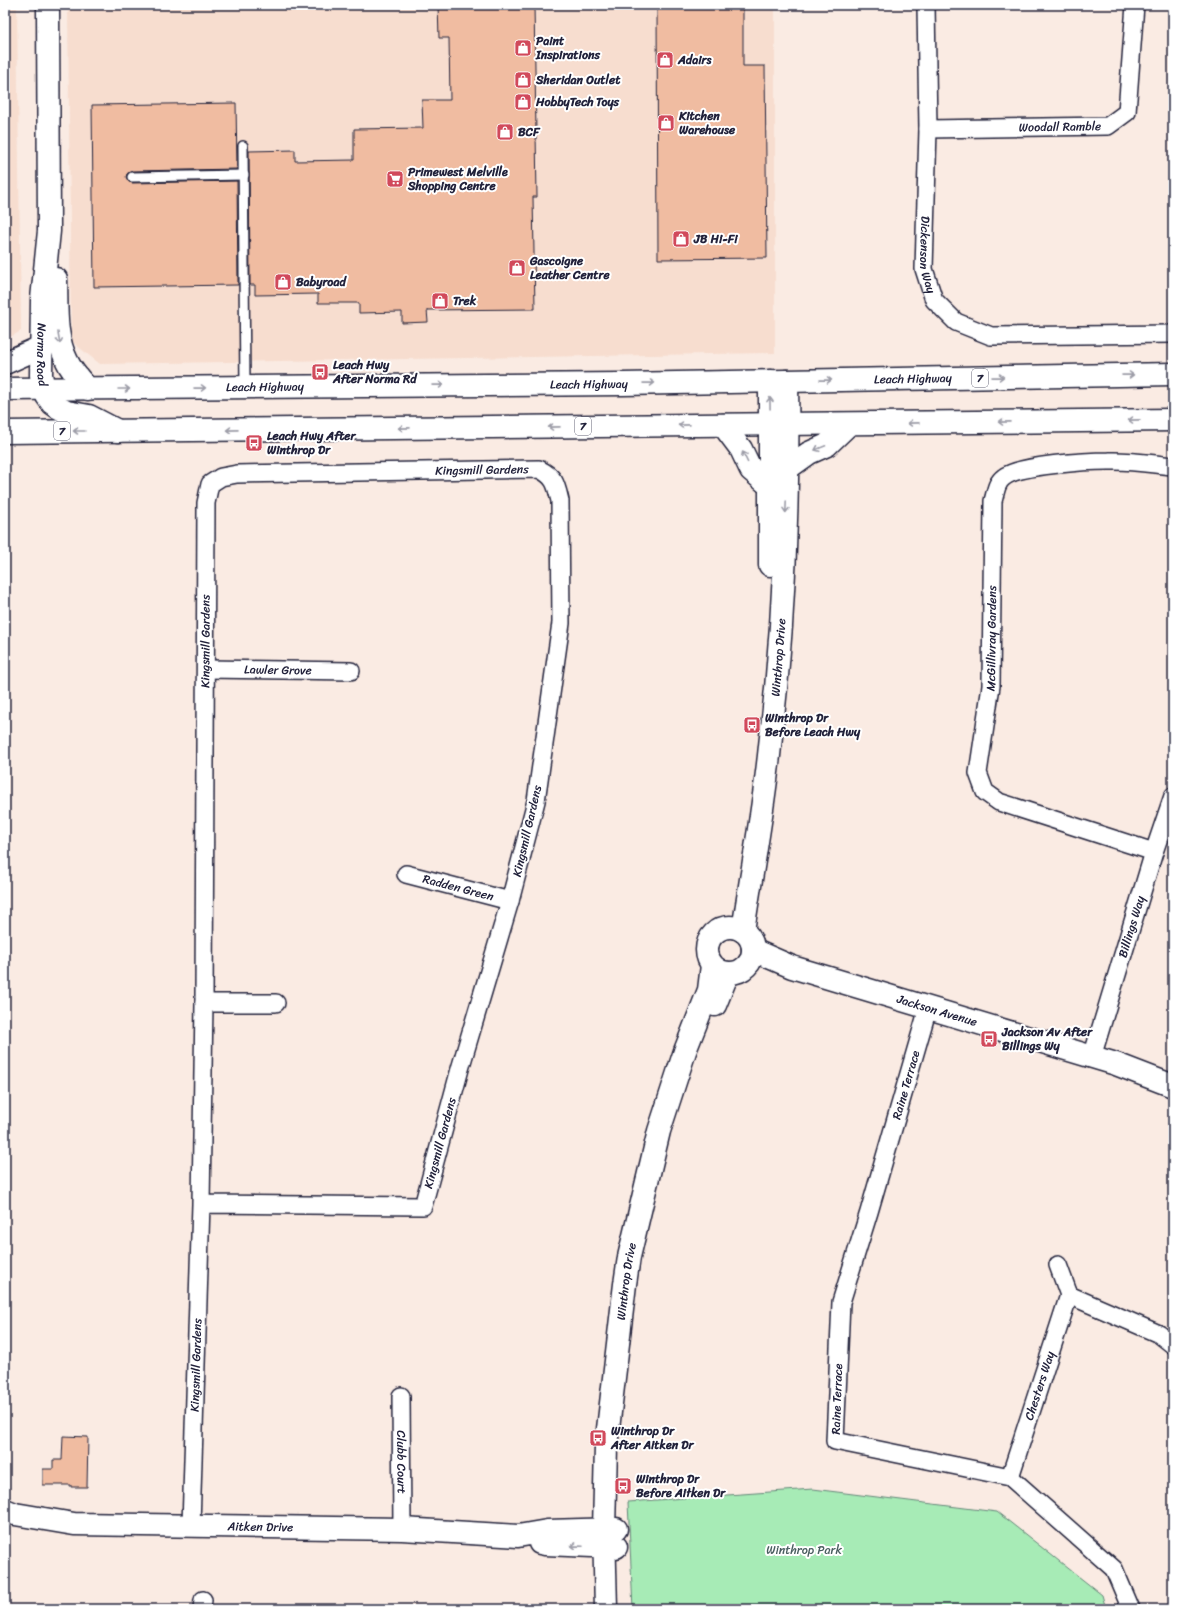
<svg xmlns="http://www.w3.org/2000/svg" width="1178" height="1614" font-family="Sriracha,sans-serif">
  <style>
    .built { fill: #f7ddcf }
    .green { fill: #a7ebb6; stroke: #648678 }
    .building { fill: #f0bca1; stroke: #22223b }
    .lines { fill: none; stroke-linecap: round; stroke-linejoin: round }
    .lane-casing { stroke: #22223b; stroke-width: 12 }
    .street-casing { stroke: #22223b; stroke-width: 20 }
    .secondary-casing { stroke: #22223b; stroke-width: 25 }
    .highway-casing { stroke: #22223b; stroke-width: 25 }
    .lane { stroke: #fff; stroke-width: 9 }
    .street { stroke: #fff; stroke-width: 17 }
    .secondary { stroke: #fff; stroke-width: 22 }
    .highway { stroke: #fff; stroke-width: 22 }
    .oneway { stroke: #9c9ca7 }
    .labels { text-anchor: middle; stroke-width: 4; stroke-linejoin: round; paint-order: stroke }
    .shield { fill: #fff; stroke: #646476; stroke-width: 1 }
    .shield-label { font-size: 11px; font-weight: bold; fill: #22223b }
    .poi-label { font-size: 12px; font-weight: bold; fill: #22223b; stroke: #fff; text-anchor: start }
    .street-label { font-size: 12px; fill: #22223b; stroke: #fff }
    .park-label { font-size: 12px; fill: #4a5e60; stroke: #fff }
  </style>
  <rect width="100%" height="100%" fill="#faebe3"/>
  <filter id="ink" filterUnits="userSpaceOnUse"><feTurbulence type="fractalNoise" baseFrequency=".025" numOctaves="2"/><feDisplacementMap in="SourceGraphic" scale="8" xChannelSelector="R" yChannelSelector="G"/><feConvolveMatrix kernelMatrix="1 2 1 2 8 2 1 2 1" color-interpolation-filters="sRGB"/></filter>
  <g filter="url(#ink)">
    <g class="built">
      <path d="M5,5H17L21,331L5,340Z"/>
      <path d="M68,5H775V353L100,364L71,341Z"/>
    </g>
    <path class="green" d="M813,1489L997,1512L1102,1595L1106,1609H633L628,1502Z"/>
    <g class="building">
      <path d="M438,5H534L537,197H533L535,309L427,310L428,322L402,323V312L359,313V303H318V294L255,295V285H250L249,151L295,150V161L354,160V129L423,128L422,100H450L449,38H439Z"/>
      <path d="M657,5H743V66H765L767,258L658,259Z"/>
      <path d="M236,103L237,169L132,171L127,174L126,177L129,182L132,183L237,181L238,285L94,287L92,105Z"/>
      <path d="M63,1436L88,1437L87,1487H71V1485H43V1469H53V1460H62Z"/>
    </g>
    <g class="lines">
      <g class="lane-casing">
        <g id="lane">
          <path d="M243,146L245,387"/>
          <path d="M132,177L244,175"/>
        </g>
      </g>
      <g class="street-casing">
        <g id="street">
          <path id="s1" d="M926,5L928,129L924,269L934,300L956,322L991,336L1173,334"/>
          <path id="s2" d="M928,129L1108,126L1127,112L1135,5"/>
          <path id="s3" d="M206,669L351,671"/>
          <path id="s4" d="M1154,852L999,802L985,792L978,773L991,686L993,501C996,491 996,483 1004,477C1019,465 1088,461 1109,461C1130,460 1152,464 1173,466"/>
          <path id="s5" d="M406,874L510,901"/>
          <path d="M204,1003H276"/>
          <path d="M928,1008L869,1212L841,1302L835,1441L1010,1477L1114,1569L1131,1609"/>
          <path id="s6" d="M1092,1057L1154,852L1173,796"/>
          <path d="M1069,1295L1159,1334L1173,1345"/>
          <path id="s7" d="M401,1396L402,1529"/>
          <path id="s8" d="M1010,1477L1069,1295L1058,1265"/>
          <path id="s9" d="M191,1525L201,1204L204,1003L206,503L210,484L221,477L237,474L539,469C555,477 556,484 560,501L561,623L536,801L510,901L460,1069L423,1206L201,1204"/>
          <path d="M202,1609L203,1600"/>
        </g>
      </g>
      <g class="secondary-casing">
        <g id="secondary">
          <path id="s10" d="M48,5L49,231L42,299L41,375L44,389L47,396L52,403L59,408L67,412L89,416L118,431"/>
          <path d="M56,279C57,306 54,336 67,361C72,372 80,380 88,389"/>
          <path d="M770,381V565"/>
          <circle cx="730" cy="950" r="23"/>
          <path id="s11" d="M743,931C752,869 764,807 770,746C784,625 789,503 787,381"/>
          <path id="s12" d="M753,950L792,967L1116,1064L1173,1086"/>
          <path d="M715,1005L728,973"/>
          <path id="s13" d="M5,1510L15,1514L74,1524L402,1529L518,1536L547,1531L616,1529"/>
          <path d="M540,1543L545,1544L616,1547"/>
          <path id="s14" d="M606,1609L604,1529L606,1446L625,1284L629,1257L659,1131L685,1051L709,990L712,965"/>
        </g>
      </g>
      <g class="highway-casing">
        <g id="highway">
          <path d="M5,363L41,347"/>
          <path id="s15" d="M5,389L623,384L1173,374"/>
          <path d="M723,425L741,449L751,470L770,486"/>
          <path d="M5,432L1173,420"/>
          <path d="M788,468L809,453L827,445L849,424"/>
        </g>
      </g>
      <use href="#lane" class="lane"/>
      <use href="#street" class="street"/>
      <use href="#secondary" class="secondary"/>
      <use href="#highway" class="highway"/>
    </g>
    <defs><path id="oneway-shaft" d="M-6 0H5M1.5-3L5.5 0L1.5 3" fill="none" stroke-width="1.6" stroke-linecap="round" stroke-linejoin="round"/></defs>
    <g class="oneway">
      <use href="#oneway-shaft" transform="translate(59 338) rotate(80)"/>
      <use href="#oneway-shaft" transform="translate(1128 375) rotate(-1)"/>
      <use href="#oneway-shaft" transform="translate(998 377) rotate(-1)"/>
      <use href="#oneway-shaft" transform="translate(826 380) rotate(-1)"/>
      <use href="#oneway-shaft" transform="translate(649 383) rotate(-1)"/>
      <use href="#oneway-shaft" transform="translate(438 385) rotate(-1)"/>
      <use href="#oneway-shaft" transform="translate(200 388) rotate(-1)"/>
      <use href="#oneway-shaft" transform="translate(124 389)"/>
      <use href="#oneway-shaft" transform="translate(770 403) rotate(-91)"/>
      <use href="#oneway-shaft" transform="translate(1134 420) rotate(179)"/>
      <use href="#oneway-shaft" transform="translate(1004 422) rotate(179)"/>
      <use href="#oneway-shaft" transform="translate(913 423) rotate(179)"/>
      <use href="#oneway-shaft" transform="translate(684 425) rotate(179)"/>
      <use href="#oneway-shaft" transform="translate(554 427) rotate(179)"/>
      <use href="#oneway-shaft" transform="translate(404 428) rotate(179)"/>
      <use href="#oneway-shaft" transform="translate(232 430) rotate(179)"/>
      <use href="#oneway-shaft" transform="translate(79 431) rotate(180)"/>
      <use href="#oneway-shaft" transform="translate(820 448) rotate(158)"/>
      <use href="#oneway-shaft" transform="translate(745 457) rotate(-116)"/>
      <use href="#oneway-shaft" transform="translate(786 507) rotate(92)"/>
      <use href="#oneway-shaft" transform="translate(577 1546) rotate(-178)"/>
    </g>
  </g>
  <defs>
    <g id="shop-square" transform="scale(0.9)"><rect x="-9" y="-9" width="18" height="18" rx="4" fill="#d1495b" stroke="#fff"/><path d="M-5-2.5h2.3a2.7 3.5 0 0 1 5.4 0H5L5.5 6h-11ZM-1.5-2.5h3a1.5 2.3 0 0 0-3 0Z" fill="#fff"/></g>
    <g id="supermarket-square" transform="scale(0.9)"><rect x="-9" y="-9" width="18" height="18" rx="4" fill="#d1495b" stroke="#fff"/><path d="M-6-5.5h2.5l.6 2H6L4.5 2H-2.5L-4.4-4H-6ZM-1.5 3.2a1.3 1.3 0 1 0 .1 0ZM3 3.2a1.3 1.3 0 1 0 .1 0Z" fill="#fff"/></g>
    <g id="bus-square" transform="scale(0.9)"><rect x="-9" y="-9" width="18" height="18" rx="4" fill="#d1495b" stroke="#fff"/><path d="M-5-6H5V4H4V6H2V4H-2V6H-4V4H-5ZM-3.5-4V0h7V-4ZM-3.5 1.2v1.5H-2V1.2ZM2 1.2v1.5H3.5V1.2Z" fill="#fff"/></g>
  </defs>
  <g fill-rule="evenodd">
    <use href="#shop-square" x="523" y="48"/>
    <use href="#shop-square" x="665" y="60"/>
    <use href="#shop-square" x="523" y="80"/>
    <use href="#shop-square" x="523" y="102"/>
    <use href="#shop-square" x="666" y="123"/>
    <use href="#shop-square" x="505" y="132"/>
    <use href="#supermarket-square" x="395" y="179"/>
    <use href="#shop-square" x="681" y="239"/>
    <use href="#shop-square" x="517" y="268"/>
    <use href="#shop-square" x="283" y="282"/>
    <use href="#shop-square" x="440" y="301"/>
    <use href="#bus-square" x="320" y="372"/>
    <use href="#bus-square" x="254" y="443"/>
    <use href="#bus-square" x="752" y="725"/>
    <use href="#bus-square" x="989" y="1039"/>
    <use href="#bus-square" x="598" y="1438"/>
    <use href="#bus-square" x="623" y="1486"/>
  </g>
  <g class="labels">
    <g class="shield">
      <rect x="972" y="369" width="16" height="18" rx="3"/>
      <rect x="575" y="417" width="16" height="18" rx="3"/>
      <rect x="54" y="422" width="16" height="18" rx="3"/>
    </g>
    <g class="shield-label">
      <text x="980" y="382">7</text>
      <text x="583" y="430">7</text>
      <text x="62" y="435">7</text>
    </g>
    <g class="poi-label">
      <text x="536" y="45">Paint<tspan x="536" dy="14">Inspirations</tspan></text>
      <text x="678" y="64">Adairs</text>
      <text x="536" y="84">Sheridan Outlet</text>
      <text x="536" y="106">HobbyTech Toys</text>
      <text x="679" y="120">Kitchen<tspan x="679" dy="14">Warehouse</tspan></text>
      <text x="518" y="136">BCF</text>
      <text x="408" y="176">Primewest Melville<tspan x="408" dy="14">Shopping Centre</tspan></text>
      <text x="694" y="243">JB Hi-Fi</text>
      <text x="530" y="265">Gascoigne<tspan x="530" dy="14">Leather Centre</tspan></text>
      <text x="296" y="286">Babyroad</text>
      <text x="453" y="305">Trek</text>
      <text x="333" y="369">Leach Hwy<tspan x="333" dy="14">After Norma Rd</tspan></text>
      <text x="267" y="440">Leach Hwy After<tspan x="267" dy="14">Winthrop Dr</tspan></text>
      <text x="765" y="722">Winthrop Dr<tspan x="765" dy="14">Before Leach Hwy</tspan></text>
      <text x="1002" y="1036">Jackson Av After<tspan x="1002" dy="14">Billings Wy</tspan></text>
      <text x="611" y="1435">Winthrop Dr<tspan x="611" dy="14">After Aitken Dr</tspan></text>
      <text x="636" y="1483">Winthrop Dr<tspan x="636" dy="14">Before Aitken Dr</tspan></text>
    </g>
    <g class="street-label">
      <text dy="4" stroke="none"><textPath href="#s2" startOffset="132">Woodall Ramble</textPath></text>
      <text dy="4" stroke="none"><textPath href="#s1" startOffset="250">Dickenson Way</textPath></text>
      <text dy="4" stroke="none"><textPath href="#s10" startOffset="350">Norma Road</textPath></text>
      <text dy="4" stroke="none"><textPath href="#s15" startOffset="908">Leach Highway</textPath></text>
      <text dy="4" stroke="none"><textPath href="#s15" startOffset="584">Leach Highway</textPath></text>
      <text dy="4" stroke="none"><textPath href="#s15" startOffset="260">Leach Highway</textPath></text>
      <text dy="4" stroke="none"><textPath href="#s9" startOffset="1316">Kingsmill Gardens</textPath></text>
      <text dy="4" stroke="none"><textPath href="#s4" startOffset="336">McGillivray Gardens</textPath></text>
      <text dy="4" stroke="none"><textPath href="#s9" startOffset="884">Kingsmill Gardens</textPath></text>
      <text dy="4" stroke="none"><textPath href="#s11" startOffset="276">Winthrop Drive</textPath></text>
      <text dy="4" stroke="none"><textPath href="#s3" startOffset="72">Lawler Grove</textPath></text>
      <text transform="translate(527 831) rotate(-77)" y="4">Kingsmill Gardens</text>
      <text dy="4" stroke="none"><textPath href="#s5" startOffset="54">Radden Green</textPath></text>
      <text dy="4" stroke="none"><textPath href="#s6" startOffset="136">Billings Way</textPath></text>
      <text dy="4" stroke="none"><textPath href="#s12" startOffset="194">Jackson Avenue</textPath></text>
      <text transform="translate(906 1085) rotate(-74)" y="4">Raine Terrace</text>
      <text transform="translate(440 1143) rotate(-75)" y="4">Kingsmill Gardens</text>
      <text dy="4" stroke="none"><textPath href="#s14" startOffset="329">Winthrop Drive</textPath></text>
      <text dy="4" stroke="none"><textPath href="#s9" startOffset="160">Kingsmill Gardens</textPath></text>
      <text dy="4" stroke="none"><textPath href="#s8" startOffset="96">Chesters Way</textPath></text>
      <text transform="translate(837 1399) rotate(-88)" y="4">Raine Terrace</text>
      <text dy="4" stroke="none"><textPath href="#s7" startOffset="66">Clubb Court</textPath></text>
      <text dy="4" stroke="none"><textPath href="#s13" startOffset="257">Aitken Drive</textPath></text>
    </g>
    <g class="park-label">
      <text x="804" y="1554">Winthrop Park</text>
    </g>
  </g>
  <rect width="1178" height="1614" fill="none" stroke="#fff" stroke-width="20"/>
  <rect x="10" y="10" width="1158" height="1594" fill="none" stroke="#22223b" stroke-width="1.5" filter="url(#ink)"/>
</svg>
